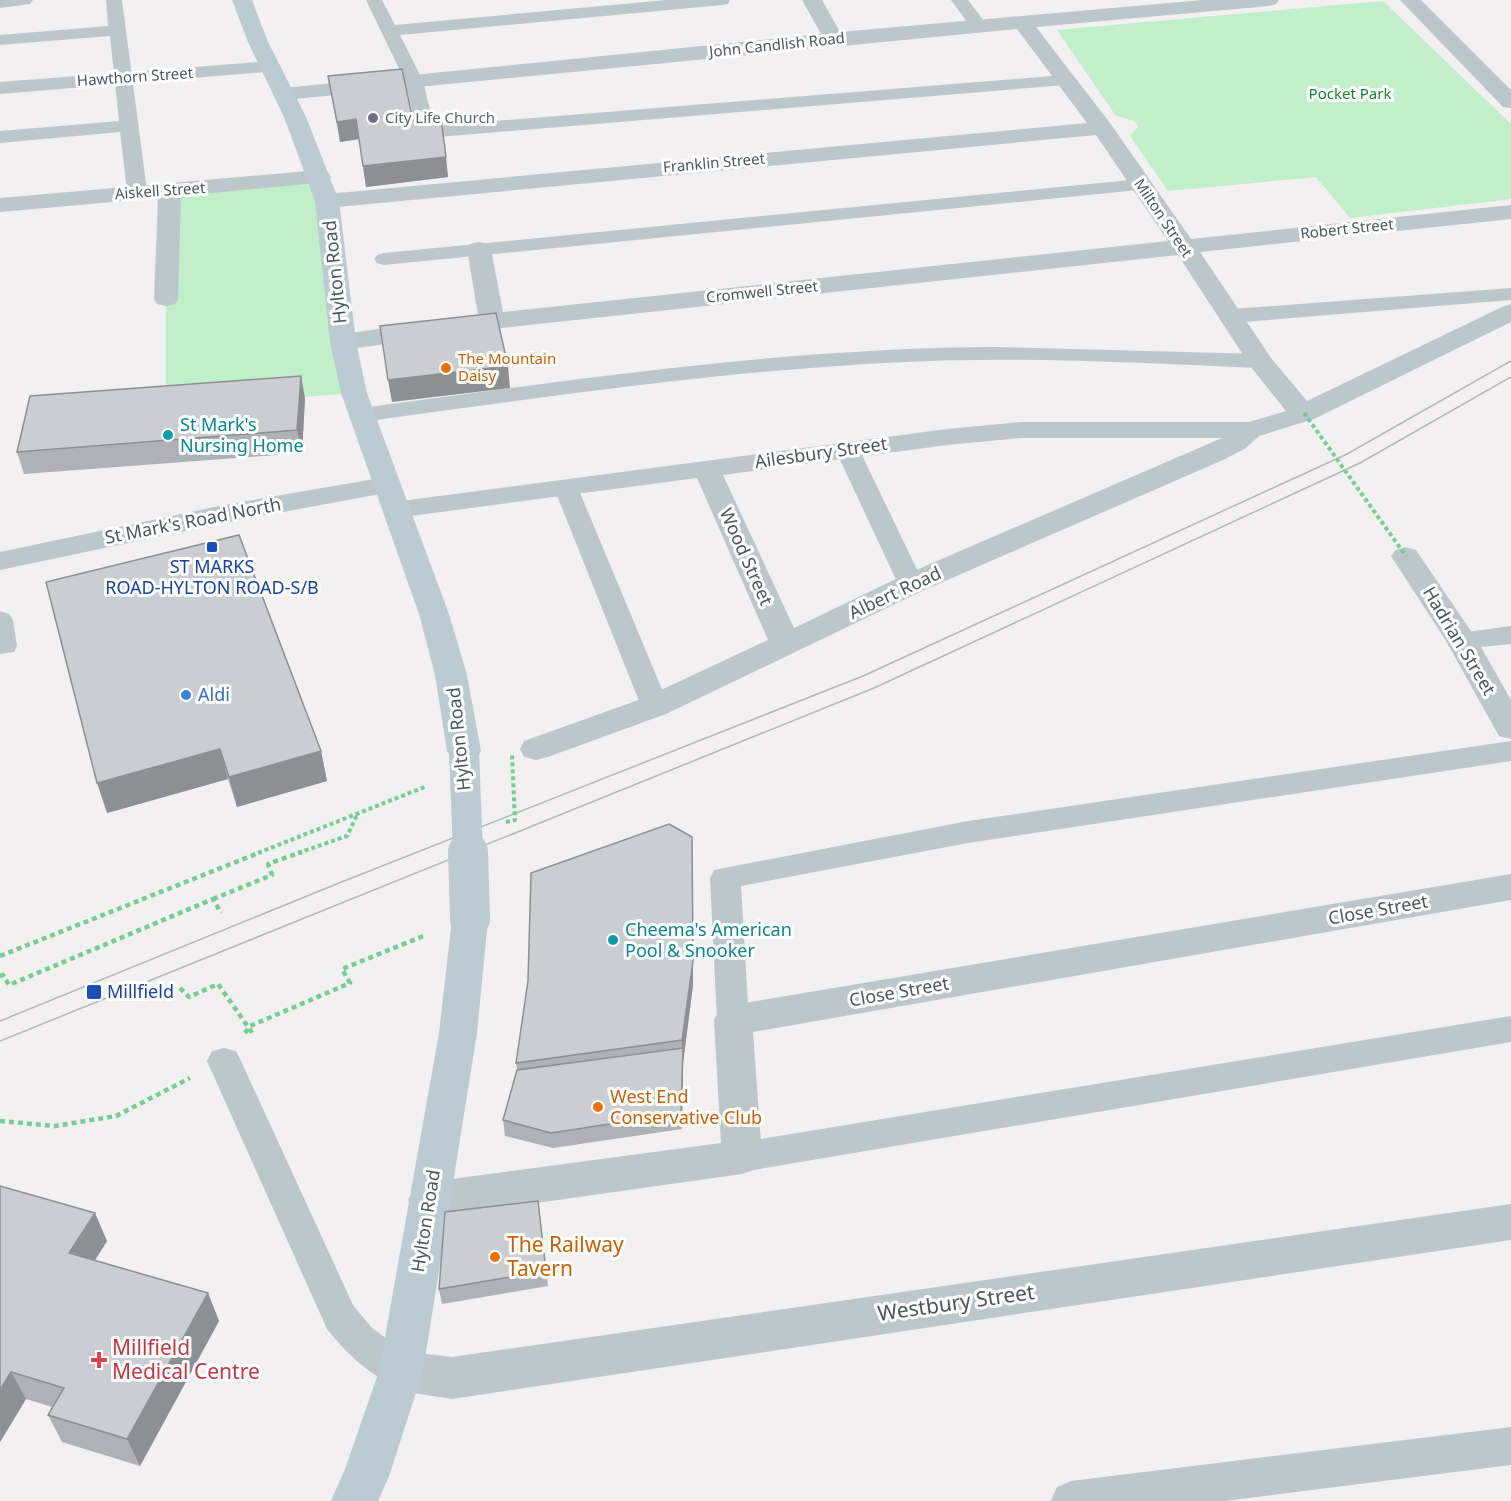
<svg xmlns="http://www.w3.org/2000/svg" width="1511" height="1501" font-family="'Noto Sans',sans-serif">
  <style>
    .green { fill: #c0efca }
    .lines { fill: none; stroke-linecap: round; stroke-linejoin: round }
    .path-far1 { stroke: #78cc95; stroke-width: 4; stroke-dasharray: 4 3; stroke-linecap: butt }
    .path { stroke: #78cc95; stroke-width: 4.5; stroke-dasharray: 5 4; stroke-linecap: butt }
    .lane { fill: #bcc7cc; fill-rule: evenodd }
    .street { fill: #bcc7cc; fill-rule: evenodd }
    .secondary { fill: #bccad1; fill-rule: evenodd }
    .tram { stroke: #b2b6ba; stroke-width: 1.5 }
    .path-bridge { stroke: #78cc95; stroke-width: 4; stroke-dasharray: 4 3; stroke-linecap: butt }
    .secondary-bridge-far1 { stroke: #bccad1; stroke-width: 30 }
    .secondary-bridge { stroke: #bccad1; stroke-width: 40 }
    .wall { fill: #aeb1b5 }
    .shaded-wall { fill: #8d9093 }
    .building { fill: #caced2; stroke: #8d9093; stroke-width: 1.5 }
    .worship-dot { fill: #6b7280; stroke: #fff; stroke-width: 2 }
    .food-dot { fill: #e8710a; stroke: #fff; stroke-width: 2 }
    .culture-dot { fill: #0f9aa8; stroke: #fff; stroke-width: 2 }
    .transit-dot { fill: #1a4fb4; stroke: #fff; stroke-width: 2 }
    .shop-dot { fill: #3f7fe0; stroke: #fff; stroke-width: 2 }
    .health-dot { fill: #e0444e; stroke: #fff; stroke-width: 2 }
    .labels { text-anchor: middle; stroke-width: 6; stroke-linejoin: round; paint-order: stroke }
    .far-street-label { font-size: 15px; fill: #48575d; stroke: #fff }
    .far-park-label { font-size: 15px; fill: #197e3b; stroke: #fff }
    .far-worship-label { font-size: 15px; fill: #5b616d; stroke: #fff; text-anchor: start }
    .far-food-label { font-size: 15px; fill: #c56008; stroke: #fff; text-anchor: start }
    .street-label { font-size: 18px; fill: #48575d; stroke: #fff }
    .culture-label { font-size: 18px; fill: #0d838f; stroke: #fff; text-anchor: start }
    .transit-label { font-size: 18px; fill: #164399; stroke: #fff }
    .shop-label { font-size: 18px; fill: #366cbe; stroke: #fff; text-anchor: start }
    .food-label { font-size: 18px; fill: #c56008; stroke: #fff; text-anchor: start }
    .near-food-label { font-size: 21px; fill: #c56008; stroke: #fff; text-anchor: start }
    .near-street-label { font-size: 21px; fill: #48575d; stroke: #fff }
    .near-health-label { font-size: 21px; fill: #be3a42; stroke: #fff; text-anchor: start }
  </style>
  <rect width="100%" height="100%" fill="#f2f0f0"/>
  <g class="green">
    <path d="M1383,1L1511,124V199L1350,218L1316,177L1168,191L1130,136L1138,127L1134,121L1116,116L1057,30Z"/>
    <path d="M320,177L354,393L166,408V299L170,191Z"/>
  </g>
  <g class="lines">
    <g class="path-far1">
      <path d="M258,853L427,786"/>
      <path d="M298,853L347,836L357,815"/>
    </g>
    <g class="path">
      <path d="M213,899L272,875L268,864L302,852"/>
      <path d="M0,956L261,852"/>
      <path d="M0,976L3,975L9,985L213,899L221,913"/>
      <path d="M180,988L189,997L218,984L253,1034"/>
      <path d="M245,1033L250,1026L350,983L342,969L426,935"/>
      <path d="M0,1121L55,1126L116,1116L190,1078"/>
    </g>
    <g class="lane">
      <path d="M106,0H122L147,191L144,195H130L127,191L120,132L0,143V131L119,121L110,36L0,45V35L108,26Z"/>
      <path d="M366,0H382L395,25L667,0H730L728,4L722,5L400,35L423,81L434,126L1065,75L1071,76L1074,80L1071,84L1065,85L426,138L419,136L417,132L405,81Z"/>
      <path d="M951,0H968L988,26L985,30H973Z"/>
      <path d="M1141,179L1148,181L1151,185L1148,189L384,265L377,263L374,259L377,255L384,253Z"/>
      <path d="M1511,288V300L1232,323L1224,321L1221,316L1224,311L1232,309Z"/>
      <path d="M995,347L1260,354L1268,356L1271,361L1268,366L1260,368C1142,363 1024,356 906,362C723,370 542,398 361,422L353,420L349,415L353,410L361,408C572,380 782,348 995,347Z"/>
      <path d="M847,442L855,444L859,449L924,584L920,590L911,592L902,590L898,584L835,449L839,444Z"/>
      <path d="M566,481L575,483L578,488L669,706L665,713L655,715L645,713L641,706L554,488L557,483Z"/>
      <path d="M0,611L9,614L13,620L17,646L14,652L0,654Z"/>
      <path d="M1511,626V644L1461,649L1452,646L1448,640L1452,634Z"/>
      <path d="M1511,741V761L968,843L741,886L749,1020L745,1029L733,1033L721,1029L717,1020L710,878L714,870L968,821Z"/>
      <path d="M1511,1016V1042L742,1172L730,1167L725,1157L730,1147L742,1142Z"/>
      <path d="M224,1048L236,1051L241,1061L353,1305L371,1327L414,1359L420,1371L414,1383L401,1389C371,1377 346,1353 327,1329L207,1061L212,1051Z"/>
      <path d="M1511,1427V1465L1225,1501H1051L1057,1487L1071,1481Z"/>
    </g>
    <g class="street">
      <path d="M0,0H33L30,4L0,8Z"/>
      <path d="M802,0H822L840,32L1203,0H1279L1276,4L1269,6L1036,27L1110,123L1191,239L1511,205V219L1200,252L1271,358L1307,401L1502,307L1511,304V322L1314,419L1259,436L1246,448L1223,460L922,591L666,714L548,757L536,760L524,757L520,749L524,741L644,698L768,640L697,478L396,518L386,515L382,509L386,503L947,429L1022,422H1249L1286,411L1251,367L1178,255L492,329L343,350L334,347L330,342L334,337L343,334L478,315L467,249L470,244L479,242L488,244L491,249L503,312L1168,241L1096,135L327,208L319,206L315,201L319,196L327,194L1087,123L1017,29L284,100L276,99L273,94L276,89L284,88L821,34ZM1022,438H1222L900,577L794,628L723,475L947,445Z"/>
      <path d="M1400,0H1421L1511,90V108L1503,107Z"/>
      <path d="M271,61L278,63L281,67L278,71L0,94V82Z"/>
      <path d="M320,170L328,172L331,177L328,182L181,196L178,299L175,304L166,306L157,304L154,299L158,198L0,212V198Z"/>
      <path d="M386,477L396,479L400,485L396,491L224,523L0,570V552L224,505Z"/>
      <path d="M1406,547L1416,550L1477,640L1511,700V739L1499,736L1446,641L1391,556L1396,550Z"/>
      <path d="M1511,874V900L753,1032L762,1157L756,1169L742,1174L429,1218L415,1213L408,1200L415,1187L429,1182L721,1143L714,1020L720,1009L733,1005Z"/>
      <path d="M1511,1204V1240L452,1399L401,1391L385,1385L379,1371L385,1357L401,1351L452,1357Z"/>
    </g>
    <g class="secondary">
      <path d="M232,0H252L268,42L306,117L339,201L356,342L367,393L449,614L467,675L481,751L476,759L464,762L452,759L447,751L435,675L419,614L341,393L330,342L315,201L284,117L248,42Z"/>
      <path d="M470,905L483,909L488,919L477,1033L423,1371L389,1476L378,1501H331L345,1469L379,1371L439,1033L452,919L457,909Z"/>
    </g>
    <g class="tram">
      <path d="M0,1021L339,883L863,676L1347,454L1511,361"/>
      <path d="M0,1041L874,688L1360,463L1511,377"/>
    </g>
    <g class="path-bridge">
      <path d="M1304,413L1406,556"/>
      <path d="M506,822L515,820L512,755"/>
    </g>
    <path class="secondary-bridge-far1" d="M464,751L468,853"/>
    <path class="secondary-bridge" d="M468,852L470,919"/>
  </g>
  <g class="wall">
    <path d="M328,76L413,121L441,119L448,177L366,187L359,139L340,142Z"/>
    <path d="M305,398L302,453L24,474L17,452Z"/>
    <path d="M239,535L321,751L327,781L237,807L228,779L107,813Z"/>
    <path d="M692,837L693,985L683,1063L682,1129L553,1148L505,1136L503,1120L517,1070L516,1063Z"/>
    <path d="M0,1186L107,1241L95,1260L208,1293L219,1321L140,1466L62,1442L48,1415L52,1407L26,1399L0,1442Z"/>
    <path d="M540,1216L548,1286L442,1304L439,1289Z"/>
  </g>
  <g class="shaded-wall">
    <path d="M356,119L359,139L340,142L337,122Z"/>
    <path d="M446,157L448,177L366,187L363,166Z"/>
    <path d="M508,366L510,388L392,402L388,380Z"/>
    <path d="M301,376L305,398L302,453L297,430Z"/>
    <path d="M220,749L228,779L107,813L97,783Z"/>
    <path d="M321,751L327,781L237,807L229,777Z"/>
    <path d="M692,837L693,985L683,1063L682,1129L681,1113L682,1040Z"/>
    <path d="M95,1213L107,1241L82,1281L69,1253Z"/>
    <path d="M208,1293L219,1321L140,1466L127,1439Z"/>
    <path d="M11,1372L26,1399L0,1442V1390Z"/>
  </g>
  <g class="building">
    <path d="M402,69L413,121L441,119L446,157L363,166L356,119L337,122L328,76Z"/>
    <path d="M496,313L508,366L388,380L380,326Z"/>
    <path d="M301,376L297,430L17,452L30,396Z"/>
    <path d="M239,535L321,751L229,777L220,749L97,783L46,582Z"/>
    <path d="M669,824L692,837L693,961L682,1040L516,1063L528,981L531,873Z"/>
    <path d="M683,1048L681,1113L551,1133L503,1120L517,1070Z"/>
    <path d="M0,1186L95,1213L69,1253L208,1293L127,1439L48,1415L64,1388L11,1372L0,1390Z"/>
    <path d="M538,1201L546,1271L439,1289L445,1212Z"/>
  </g>
  <circle class="worship-dot" cx="373" cy="118" r="6"/>
  <g class="food-dot">
    <circle cx="446" cy="368" r="6"/>
    <circle cx="598" cy="1107" r="6"/>
    <circle cx="495" cy="1257" r="6"/>
  </g>
  <g class="culture-dot">
    <circle cx="168" cy="435" r="6"/>
    <circle cx="613" cy="940" r="6"/>
  </g>
  <g class="transit-dot">
    <rect x="206" y="541" width="12" height="12" rx="3"/>
    <rect x="86" y="984" width="16" height="16" rx="3"/>
  </g>
  <circle class="shop-dot" cx="186" cy="695" r="6"/>
  <path class="health-dot" d="M96 1351h6v6h6v6h-6v6h-6v-6h-6v-6h6z"/>
  <g class="labels">
    <g class="far-street-label">
      <text transform="translate(777 45) rotate(-6)" y="5">John Candlish Road</text>
      <text transform="translate(135 77) rotate(-4)" y="5">Hawthorn Street</text>
      <text transform="translate(714 163) rotate(-5)" y="5">Franklin Street</text>
      <text transform="translate(160 191) rotate(-4)" y="5">Aiskell Street</text>
      <text transform="translate(1163 218) rotate(56)" y="5">Milton Street</text>
      <text transform="translate(1347 229) rotate(-6)" y="5">Robert Street</text>
      <text transform="translate(762 292) rotate(-6)" y="5">Cromwell Street</text>
    </g>
    <g class="far-park-label">
      <text x="1350" y="99">Pocket Park</text>
    </g>
    <g class="far-worship-label">
      <text x="385" y="123">City Life Church</text>
    </g>
    <g class="far-food-label">
      <text x="458" y="364">The Mountain<tspan x="458" dy="17">Daisy</tspan></text>
    </g>
    <g class="street-label">
      <text transform="translate(335 272) rotate(-96)" y="6">Hylton Road</text>
      <text transform="translate(821 453) rotate(-8)" y="6">Ailesbury Street</text>
      <text transform="translate(193 521) rotate(-11)" y="6">St Mark's Road North</text>
      <text transform="translate(746 557) rotate(66)" y="6">Wood Street</text>
      <text transform="translate(895 593) rotate(-25)" y="6">Albert Road</text>
      <text transform="translate(1459 641) rotate(59)" y="6">Hadrian Street</text>
      <text transform="translate(459 739) rotate(-96)" y="6">Hylton Road</text>
      <text transform="translate(1378 910) rotate(-10)" y="6">Close Street</text>
      <text transform="translate(899 992) rotate(-10)" y="6">Close Street</text>
      <text transform="translate(426 1221) rotate(-81)" y="6">Hylton Road</text>
    </g>
    <g class="culture-label">
      <text x="180" y="431">St Mark's<tspan x="180" dy="21">Nursing Home</tspan></text>
      <text x="625" y="936">Cheema's American<tspan x="625" dy="21">Pool &amp; Snooker</tspan></text>
    </g>
    <g class="transit-label">
      <text x="212" y="573">ST MARKS<tspan x="212" dy="21">ROAD-HYLTON ROAD-S/B</tspan></text>
      <text x="107" y="998" text-anchor="start">Millfield</text>
    </g>
    <g class="shop-label">
      <text x="198" y="701">Aldi</text>
    </g>
    <g class="food-label">
      <text x="610" y="1103">West End<tspan x="610" dy="21">Conservative Club</tspan></text>
    </g>
    <g class="near-food-label">
      <text x="507" y="1252">The Railway<tspan x="507" dy="24">Tavern</tspan></text>
    </g>
    <g class="near-street-label">
      <text transform="translate(956 1303) rotate(-8)" y="7">Westbury Street</text>
    </g>
    <g class="near-health-label">
      <text x="112" y="1355">Millfield<tspan x="112" dy="24">Medical Centre</tspan></text>
    </g>
  </g>
</svg>
